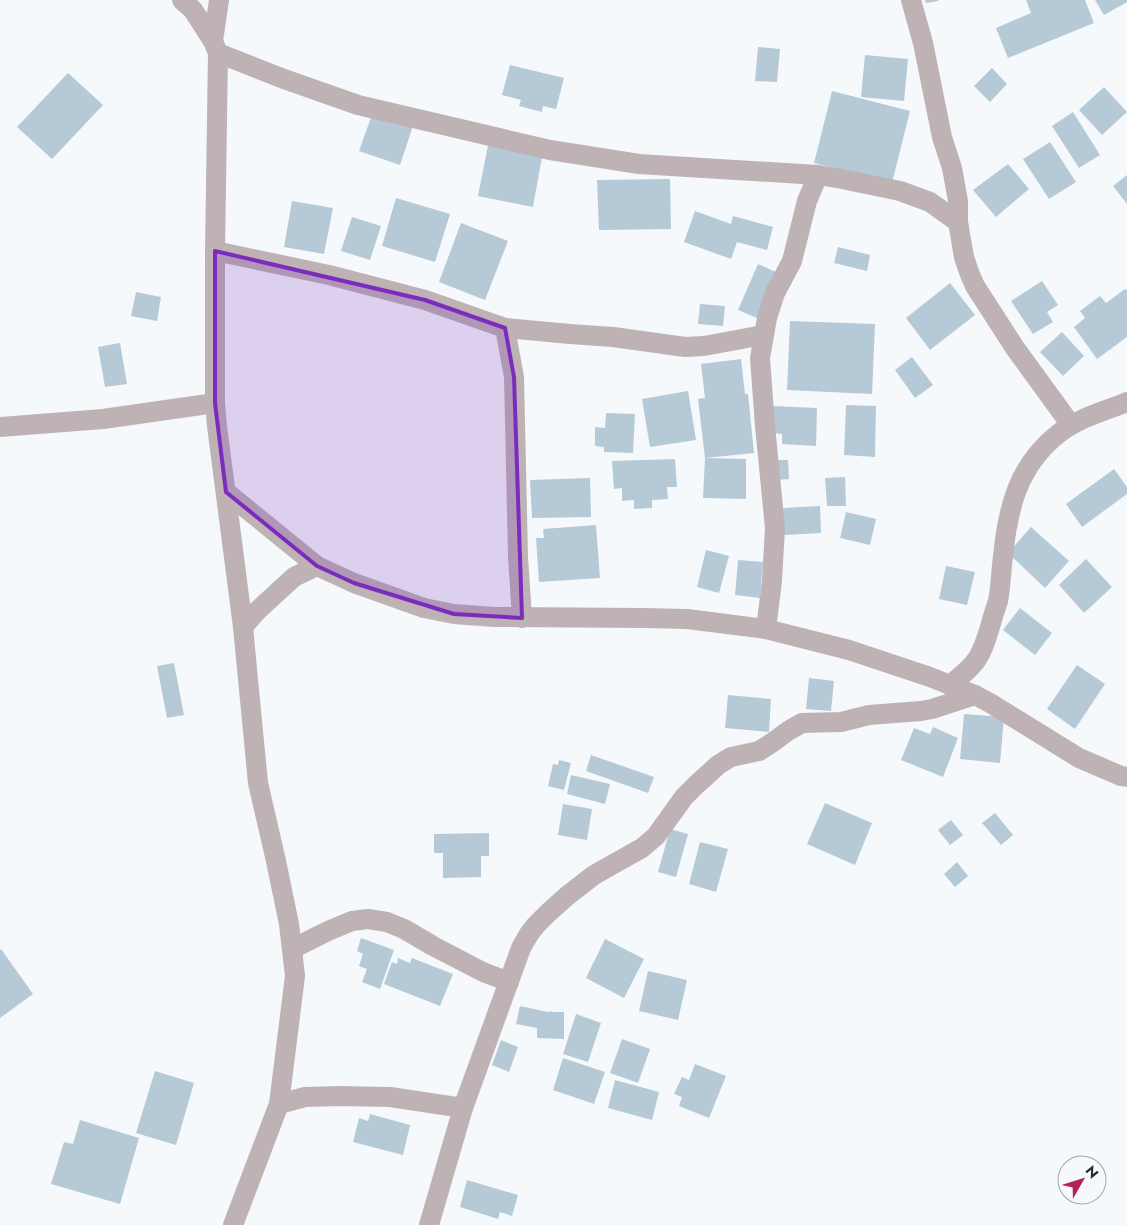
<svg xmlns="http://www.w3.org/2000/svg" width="1127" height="1225" font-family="Jost,sans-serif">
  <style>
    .building { fill: #b6c9d7 }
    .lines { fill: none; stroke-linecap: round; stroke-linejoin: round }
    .minor { stroke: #beb2b5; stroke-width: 20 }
    .marked { fill: #7b2cbf; fill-opacity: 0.2; stroke: #7b2cbf; stroke-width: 4; stroke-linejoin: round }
  </style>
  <rect width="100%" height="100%" fill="#f5f9fc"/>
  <g class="building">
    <path d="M925,0H938V1L926,3Z"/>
    <path d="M1026,0H1085L1094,23L1008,58L996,28L1031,13Z"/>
    <path d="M1095,0H1127V2L1104,15Z"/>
    <path d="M758,47L780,49L777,82L755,81Z"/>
    <path d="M865,55L908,59L904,101L861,97Z"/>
    <path d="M510,65L564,78L556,109L543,106L542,112L519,106L521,100L502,95Z"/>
    <path d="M992,68L1007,84L990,102L974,86Z"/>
    <path d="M68,73L103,105L52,159L17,127Z"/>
    <path d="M1104,87L1127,112L1102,135L1079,110Z"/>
    <path d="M832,91L910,111L892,183L814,163Z"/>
    <path d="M374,109L414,123L400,165L359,151Z"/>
    <path d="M1073,112L1100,155L1079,168L1052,126Z"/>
    <path d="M489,140L543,151L533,207L478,196Z"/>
    <path d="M1050,142L1076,182L1049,199L1023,159Z"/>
    <path d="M1008,164L1029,189L996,217L973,190Z"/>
    <path d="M1127,175V204L1113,186Z"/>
    <path d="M670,179L671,229L599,230L597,180Z"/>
    <path d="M396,198L450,214L435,262L382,246Z"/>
    <path d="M292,201L333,208L324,254L284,247Z"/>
    <path d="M695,211L731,224L733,216L773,227L767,250L737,242L731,259L684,242Z"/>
    <path d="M352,217L381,226L370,260L341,251Z"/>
    <path d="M461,223L508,241L485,300L439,282Z"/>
    <path d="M838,247L870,255L867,271L834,263Z"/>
    <path d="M758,264L776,272L757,318L738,310Z"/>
    <path d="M1042,281L1058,305L1047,312L1053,322L1033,334L1011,301Z"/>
    <path d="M950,283L975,315L930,350L906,318Z"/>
    <path d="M1125,289L1126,290H1127V337L1097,359L1074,327L1085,318L1080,311L1100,296L1106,303Z"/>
    <path d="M136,292L161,297L157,321L131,316Z"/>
    <path d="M700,304L725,306L723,326L698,324Z"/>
    <path d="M790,321L875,324L872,394L787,390Z"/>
    <path d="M1062,332L1084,356L1063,376L1040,352Z"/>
    <path d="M120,343L127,384L105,387L98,347Z"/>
    <path d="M912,357L933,385L915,398L895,370Z"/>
    <path d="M741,359L745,394H748L754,453L705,458L746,459V499L703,498L705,458L698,399L705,398L701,364Z"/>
    <path d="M688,391L696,440L650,447L642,399Z"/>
    <path d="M846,405L876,406L875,457L844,455Z"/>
    <path d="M773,406L817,408L816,446L782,444V434L772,433Z"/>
    <path d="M606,413L635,414L633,453L604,452V447L595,446V427L605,428Z"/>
    <path d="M675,459L677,487H667L668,499L652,500V508L634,509V500L622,501V488L614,489L612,461Z"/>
    <path d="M776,460H788L789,479L777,480Z"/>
    <path d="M1114,469L1127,487V494L1082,527L1066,504Z"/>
    <path d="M845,477L846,506H827L825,478Z"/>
    <path d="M590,478L591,517L532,518L530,480Z"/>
    <path d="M820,506L821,533L784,535L783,508Z"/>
    <path d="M846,512L876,519L870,545L840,538Z"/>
    <path d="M596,525L600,578L539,582L536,538H544L543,529Z"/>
    <path d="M1031,527L1069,561L1045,588L1008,553Z"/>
    <path d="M706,550L729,556L719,593L697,587Z"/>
    <path d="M1086,559L1112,587L1084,613L1059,585Z"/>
    <path d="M738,560L763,562L760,598L735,595Z"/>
    <path d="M946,566L975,572L967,605L939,599Z"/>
    <path d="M1020,608L1052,633L1035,655L1003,630Z"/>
    <path d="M174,663L184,715L167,718L157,666Z"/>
    <path d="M1077,665L1105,684L1075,729L1047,709Z"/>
    <path d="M809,678L834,681L831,711L806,709Z"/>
    <path d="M728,695L771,699L769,732L725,728Z"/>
    <path d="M964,714L1004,717L1000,763L960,759Z"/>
    <path d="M933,727L958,738L943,777L901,760L914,728L930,734Z"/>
    <path d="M591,755L654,777L648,793L586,771Z"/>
    <path d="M559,760L571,763L564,790L548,786L553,764L558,765Z"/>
    <path d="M571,775L610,784L605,804L567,794Z"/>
    <path d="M825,803L872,823L855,865L807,844Z"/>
    <path d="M563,804L592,809L587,840L558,835Z"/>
    <path d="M995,813L1013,835L1001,845L982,823Z"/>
    <path d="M951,820L963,835L950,845L938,830Z"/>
    <path d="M670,829L688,834L676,877L658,872Z"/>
    <path d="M489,833V856H481V877L443,878V853H434V834Z"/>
    <path d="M700,842L728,849L716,892L689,884Z"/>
    <path d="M957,862L968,876L955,887L944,874Z"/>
    <path d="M361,938L394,950L380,989L362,982L367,969L359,966L363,954L357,951Z"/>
    <path d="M605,939L644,959L624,998L586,978Z"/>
    <path d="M1,949L33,994L0,1018V950Z"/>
    <path d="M398,958L410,963L412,958L453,974L440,1006L384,984L392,962L397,964Z"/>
    <path d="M648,971L687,980L678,1020L639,1011Z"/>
    <path d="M520,1006L548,1012L552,1011V1012H564V1039L537,1038V1028L516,1024Z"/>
    <path d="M576,1014L601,1023L588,1062L563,1054Z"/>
    <path d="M622,1039L650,1049L638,1083L610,1073Z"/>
    <path d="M501,1040L518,1047L509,1072L492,1065Z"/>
    <path d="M563,1058L605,1072L594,1104L553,1090Z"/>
    <path d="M695,1064L726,1076L709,1118L679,1106L682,1097L674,1094L682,1077L689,1080Z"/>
    <path d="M155,1071L194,1083L176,1145L136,1133Z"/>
    <path d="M615,1080L659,1092L652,1120L608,1108Z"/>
    <path d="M370,1114L410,1125L403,1155L353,1142L359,1118L368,1121Z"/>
    <path d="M80,1120L139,1138L120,1204L51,1184L64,1142L73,1144Z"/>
    <path d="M467,1180L518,1195L512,1216L500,1212L498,1219L460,1207Z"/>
  </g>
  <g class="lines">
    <g class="minor">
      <path d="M182,0L193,10L213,41"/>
      <path d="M219,0L213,41L218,53L215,251V403L217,426L243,627L258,783L276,861L289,924L295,976L279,1104L233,1225"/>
      <path d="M911,0L923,43L942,137L952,168L958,201V222L964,257L969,272L975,286L1015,348L1071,425"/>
      <path d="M218,53L284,79L358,105L550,150L639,164L818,175L842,179L900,191L930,202L958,222"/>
      <path d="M215,251L329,275L425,300L505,328L570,334L613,337L685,347L704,346L763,335"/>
      <path d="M505,328L514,377L518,557L522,618"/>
      <path d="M0,427L103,419L215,403"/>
      <path d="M226,492L317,566L354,583L424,608L454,614L494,617L643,618L687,619L766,629L849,650L930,677L975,695L990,703L1079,758L1121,776L1127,777"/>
      <path d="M243,627L257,611L294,577L317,566"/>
      <path d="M766,629L772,581L775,528L765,426L760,358L767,318L775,293L792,261L807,201L818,175"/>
      <path d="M950,685C959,677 971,669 977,659C985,647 988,633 992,620C994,613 996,607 998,601C1001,586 1001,571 1003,556C1008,507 1018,466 1058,434C1078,418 1103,412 1127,402"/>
      <path d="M292,949L328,931L352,921L368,919L387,922L404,929L433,946L483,972L509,982"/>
      <path d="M279,1104L305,1097L340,1096L390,1097L463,1108"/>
      <path d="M429,1225L463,1108L521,948L529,934L536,925L548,913L567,896L594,875L642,848L656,836L684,797L695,786L718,765L726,760L731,757L759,751L773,742L788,731L802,723L841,722L869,715L921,711L932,709L975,695"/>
    </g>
  </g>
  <path class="marked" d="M215,251L425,300L505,328L514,377L522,618L454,614L354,583L317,566L226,492L215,403Z"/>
  <g transform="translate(1082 1180) rotate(51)"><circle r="24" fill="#f5f9fc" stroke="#a1a7ab"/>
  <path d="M0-4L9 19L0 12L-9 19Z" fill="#b12258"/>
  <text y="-8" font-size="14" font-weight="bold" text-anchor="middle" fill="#242b31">N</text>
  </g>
</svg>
